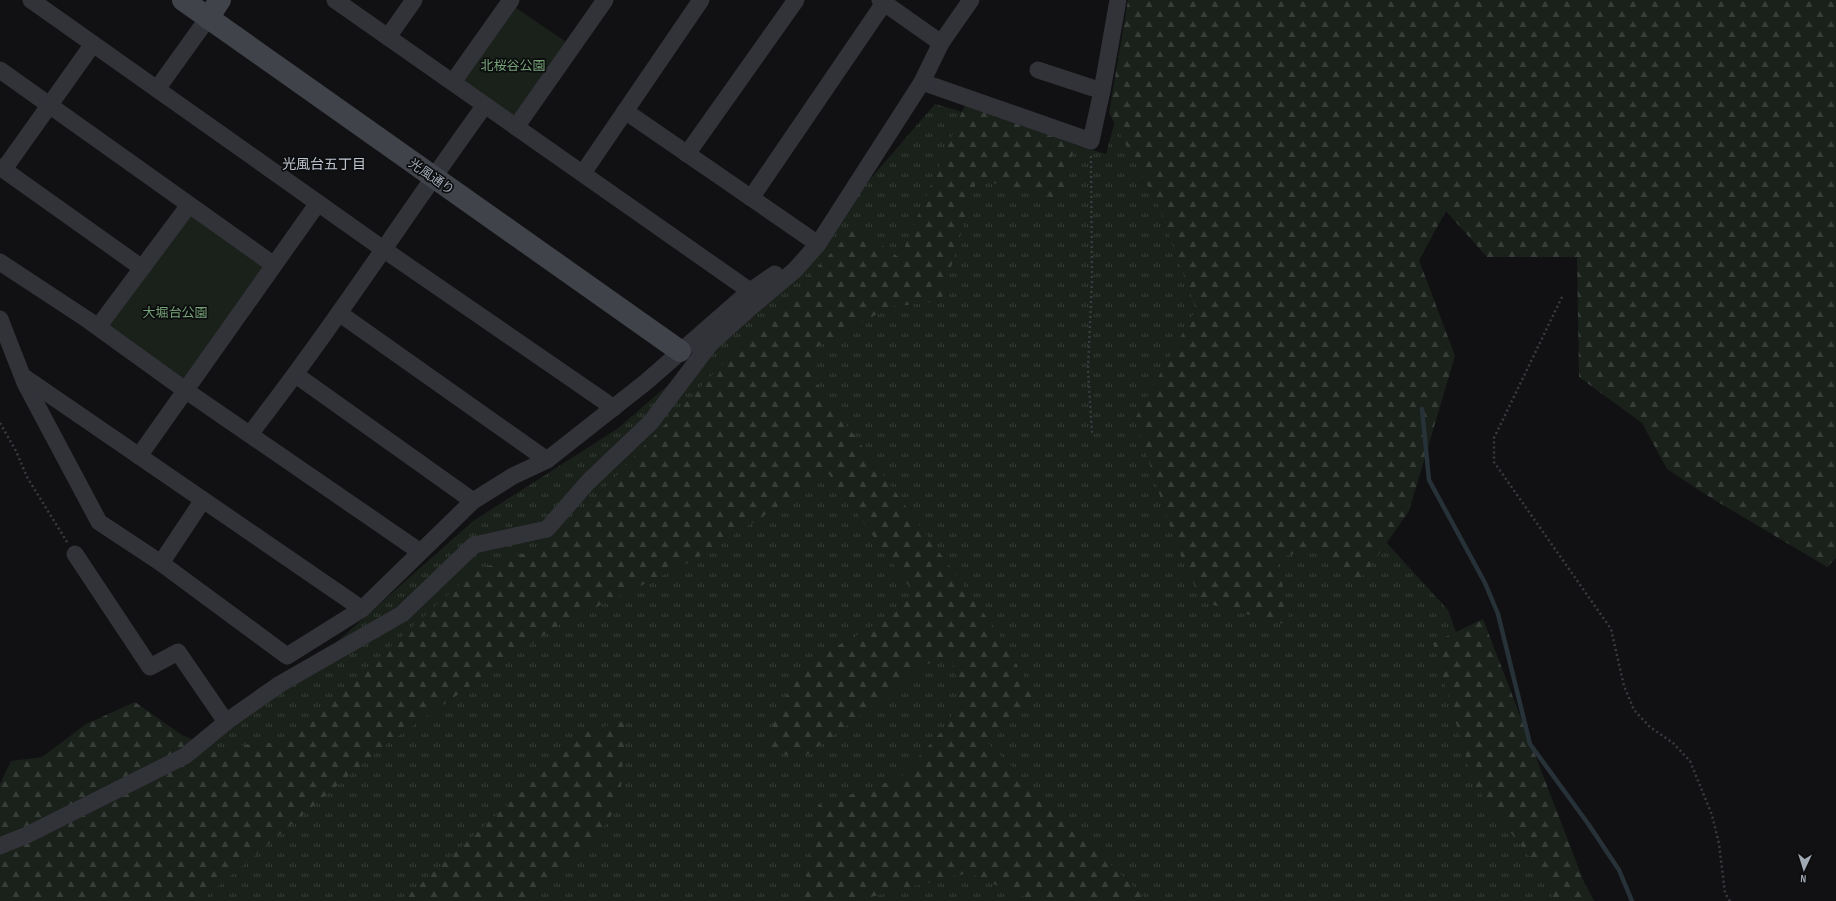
<svg xmlns="http://www.w3.org/2000/svg" width="1836" height="901" font-family="'Sofia Sans Condensed','Noto Sans JP',sans-serif">
  <style>
    .grass { fill: url(#grass-tufts) }
    .forest { fill: url(#forest-firs) }
    .park { fill: #19211a }
    .lines { fill: none; stroke-linecap: round; stroke-linejoin: round }
    .stream { stroke: #273138; stroke-width: 4.5 }
    .path { stroke: #383b40; stroke-width: 2.5; stroke-dasharray: 2 3; stroke-linecap: butt }
    .street { stroke: #323339; stroke-width: 17 }
    .secondary { stroke: #404349; stroke-width: 22 }
    .labels { text-anchor: middle; stroke-width: 3.5; stroke-linejoin: round; paint-order: stroke }
    .park-label { font-size: 13px; fill: #76a277; stroke: #0c0d0e }
    .street-label { font-size: 13px; fill: #a1a9b5; stroke: #0c0d0e }
    .neighbourhood-label { font-size: 14px; fill: #c3c7d1; stroke: #0c0d0e }
  </style>
  <defs>
    <pattern id="grass-tufts" width="24" height="20" patternUnits="userSpaceOnUse"><rect width="24" height="20" fill="#19211a"/><path d="M3 7l-1-3M5 7V3M7 7l1-3M15 17l-1-3M17 17v-4M19 17l1-3" fill="none" stroke="#373e39"/></pattern>
    <pattern id="forest-firs" width="22" height="20" patternUnits="userSpaceOnUse"><rect width="22" height="20" fill="#19211a"/><path d="M5 1l3.5 6h-7zM16 11l3.5 6h-7z" fill="#373e39"/></pattern>
  </defs>
  <rect width="100%" height="100%" fill="#111113"/>
  <path class="grass" d="M1137,40L1365,519L1448,610L1545,877L1559,901H88L75,833L276,696L473,521L617,429L763,303L935,104L1106,154Z"/>
  <g class="forest">
    <path d="M1128,0H1836V558L1827,567L1708,496L1667,469L1642,423L1579,377L1577,257H1487L1446,211L1419,260L1455,356L1409,511L1357,585L1320,545L1277,559L1291,626L1202,602L1176,545L1135,419L1196,309L1159,207L1109,113Z"/>
    <path d="M965,105L1074,144L1064,200L977,179L941,301L890,307L817,347L816,383L998,633L1037,699L988,743L1148,901H1034L968,873L871,897L867,901H805L803,899L819,805L900,778L949,723L960,692L951,657L924,665L852,722L802,758L762,750L799,667L894,614L913,592L829,474L694,560L555,627L384,746L208,895L207,901H0V784L11,761L42,757L86,724L135,702L182,735L215,748L286,741L474,571L551,544L709,378L786,302L855,227L900,258Z"/>
    <path d="M1483,619L1584,882L1594,901H1553L1545,877L1474,785L1433,643Z"/>
    <path d="M626,720L620,802L590,848L524,901H402L587,732Z"/>
  </g>
  <g class="park">
    <path d="M509,3L572,46L516,127L453,82Z"/>
    <path d="M189,205L274,265L185,390L98,327Z"/>
  </g>
  <g class="lines">
    <path class="stream" d="M1422,409L1429,480L1485,583L1498,614L1530,744L1589,825L1619,870L1632,901"/>
    <g class="path">
      <path d="M1091,156L1092,280L1088,369L1092,433"/>
      <path d="M1562,297L1494,438V462L1611,629L1624,686L1634,710L1650,727L1673,743L1690,761L1712,815L1719,844L1725,893L1730,901"/>
      <path d="M0,423L16,451L27,477L67,542"/>
    </g>
    <g class="street">
      <path d="M31,0L383,249L614,408"/>
      <path d="M335,0L750,291"/>
      <path d="M880,0L941,43"/>
      <path d="M388,37L414,0"/>
      <path d="M0,70L274,265"/>
      <path d="M1038,70L1102,91"/>
      <path d="M453,82L511,0"/>
      <path d="M922,82L1091,141L1102,91L1118,0"/>
      <path d="M157,89L208,18"/>
      <path d="M625,111L818,244"/>
      <path d="M516,127L605,0"/>
      <path d="M687,154L796,0"/>
      <path d="M0,167L142,268"/>
      <path d="M4,169L93,44"/>
      <path d="M583,173L701,0"/>
      <path d="M751,198L884,3"/>
      <path d="M0,262L88,320L185,390L419,551"/>
      <path d="M339,313L547,460"/>
      <path d="M0,319L25,383L99,522L161,563L287,656L362,609L473,501L513,476L547,460L646,382L750,291L775,274"/>
      <path d="M98,327L189,205"/>
      <path d="M296,375L473,501"/>
      <path d="M24,377L362,609"/>
      <path d="M250,434C333,327 406,214 485,105"/>
      <path d="M139,456L318,203"/>
      <path d="M75,554L150,667L178,652L226,722"/>
      <path d="M161,563L203,500"/>
      <path d="M0,846L27,835L185,756L230,719L280,684L402,614L474,545L547,529L588,482L651,422L710,344L750,308L795,270L818,244L922,82L941,43L971,0"/>
    </g>
    <g class="secondary">
      <path d="M183,0L680,351"/>
      <path d="M208,18L220,0"/>
    </g>
  </g>
  <g class="labels">
    <g class="park-label">
      <text x="513" y="70">北桜谷公園</text>
      <text x="175" y="317">大堀台公園</text>
    </g>
    <g class="street-label">
      <text transform="translate(432 176) rotate(35)" y="5">光風通り</text>
    </g>
    <g class="neighbourhood-label">
      <text x="324" y="169">光風台五丁目</text>
    </g>
  </g>
  <g transform="translate(1804 869) rotate(184)" stroke="#0c0d0e" stroke-width="3" paint-order="stroke">
  <path d="M0-3L7 15L0 10L-7 15Z" fill="#a1a9b5"/>
  <text y="-6" font-size="11" font-weight="bold" text-anchor="middle" fill="#a1a9b5">N</text>
  </g>
</svg>
